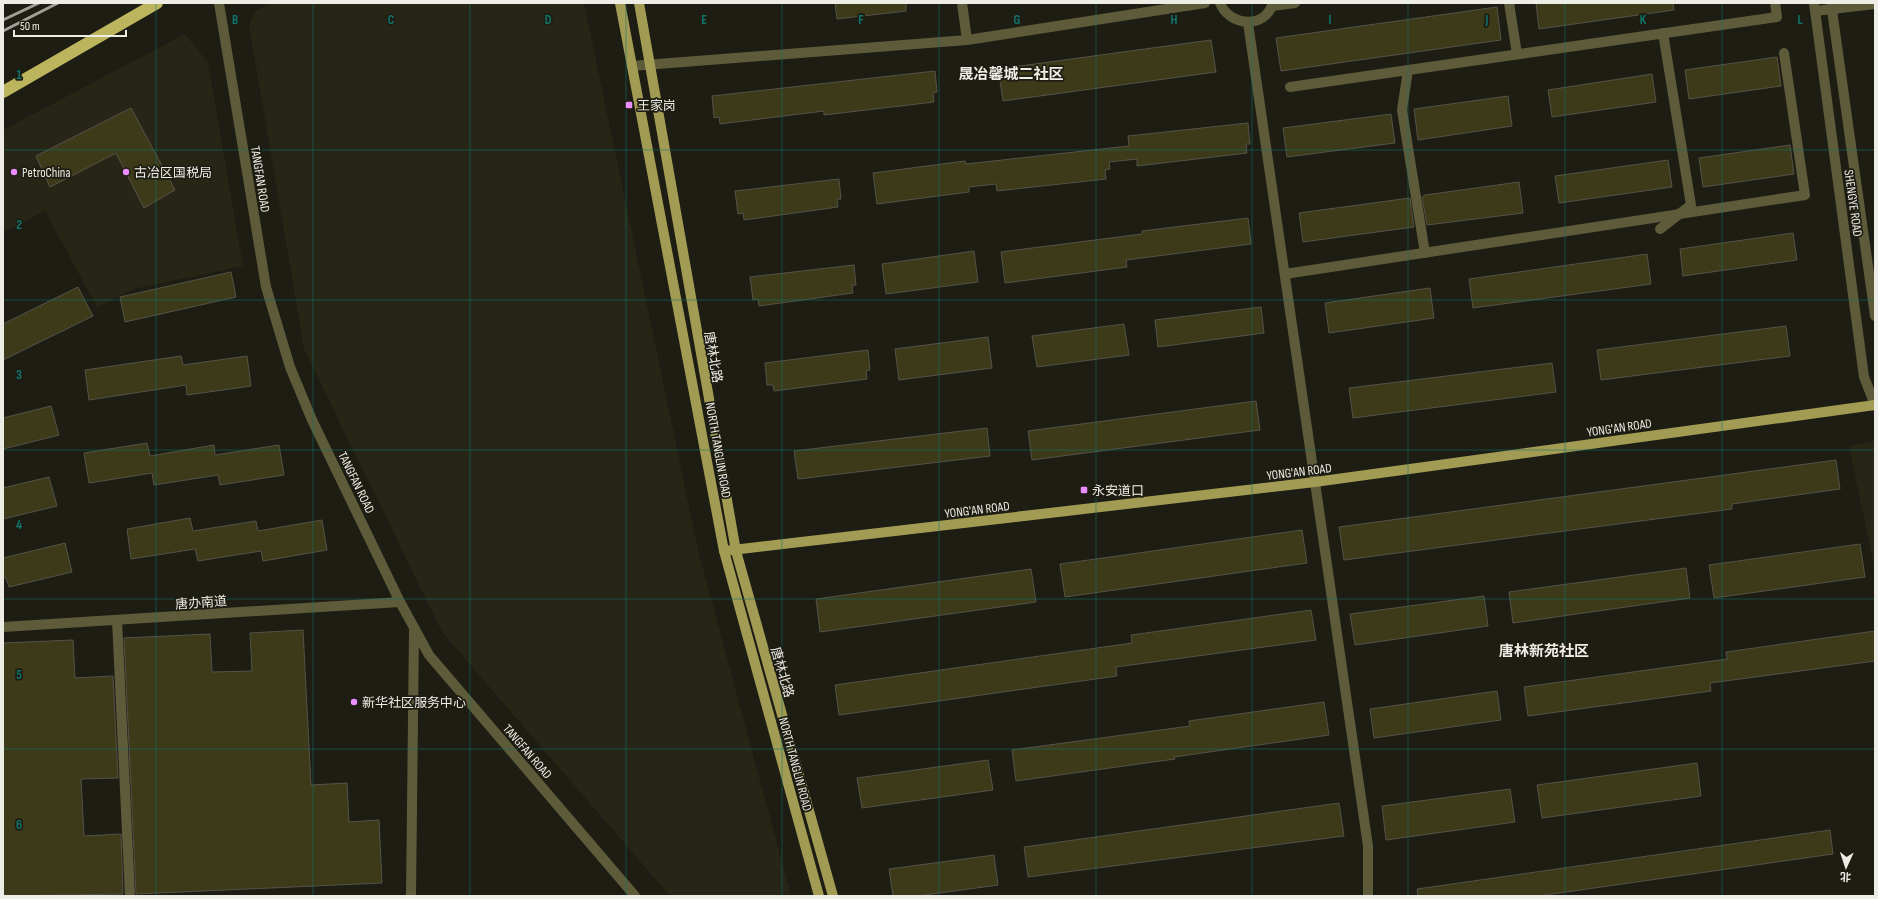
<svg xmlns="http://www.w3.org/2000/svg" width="1878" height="899" font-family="'Sofia Sans Condensed','Noto Sans SC',sans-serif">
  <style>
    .built { fill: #272616 }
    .building { fill: #3d3a1a; stroke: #545348 }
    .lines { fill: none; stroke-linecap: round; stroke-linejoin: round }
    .minor { stroke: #5e5b3b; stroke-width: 10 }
    .major { stroke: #a29b54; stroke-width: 10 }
    .highway { stroke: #bdb55e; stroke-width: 12 }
    .rail { stroke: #a1a098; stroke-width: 3 }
    .grid { fill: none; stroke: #0f766e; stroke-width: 1; stroke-opacity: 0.55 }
    .poi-dot { fill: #ea8dfd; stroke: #1d1d13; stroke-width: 1.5 }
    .labels { text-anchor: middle; stroke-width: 3.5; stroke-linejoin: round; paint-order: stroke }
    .poi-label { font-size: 13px; fill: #edece5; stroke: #1d1d13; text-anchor: start }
    .street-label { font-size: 13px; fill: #edece5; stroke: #1d1d13 }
    .quarter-label { font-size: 15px; font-weight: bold; fill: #edece5; stroke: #1d1d13 }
    .grid-label { font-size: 13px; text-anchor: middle; font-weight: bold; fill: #0f766e; stroke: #1d1d13; stroke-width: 3.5; stroke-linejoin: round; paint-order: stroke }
  </style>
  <rect width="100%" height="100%" fill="#1d1d13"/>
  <g class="built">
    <path d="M270,3H584L698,550L791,896H670L442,632L304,349L249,25L255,11Z"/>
    <path d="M185,34L208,63L243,266L134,289L97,307L45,211L3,232V130Z"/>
    <path d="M1875,441V570L1849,446Z"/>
  </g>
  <g class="building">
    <path d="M835,3H906V11L837,19Z"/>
    <path d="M1536,3H1673L1674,10L1539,29Z"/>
    <path d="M1497,7L1501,40L1281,71L1276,38Z"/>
    <path d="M1211,40L1216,72L1003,101L998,69Z"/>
    <path d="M1777,57L1781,86L1689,99L1685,70Z"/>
    <path d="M935,71L937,92L933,93L934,102L824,115V111L720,124L719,117L714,118L712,96Z"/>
    <path d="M1652,74L1656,102L1552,117L1548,90Z"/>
    <path d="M1508,96L1512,126L1418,140L1414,109Z"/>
    <path d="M131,108L175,190L144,208L116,153L50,187L36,156Z"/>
    <path d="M1391,114L1395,143L1287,157L1283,128Z"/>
    <path d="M1248,123L1250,144H1246L1247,153L1137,166V159L1109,162L1110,169L1105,170L1106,179L997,191L996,184L969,187V192L877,204L873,173L965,161L966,164L1129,146L1128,136Z"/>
    <path d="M1790,145L1794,174L1703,187L1699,158Z"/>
    <path d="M1668,160L1672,187L1559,203L1555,176Z"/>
    <path d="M839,179L841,199H837L838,207L744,220L743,213L738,214L735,191Z"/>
    <path d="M1519,182L1523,213L1427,225L1422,197L1425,195Z"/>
    <path d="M1410,198L1414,227L1303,242L1299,213Z"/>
    <path d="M1248,218L1251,244L1126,260L1127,267L1005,283L1001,252L1142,234V231Z"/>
    <path d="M1793,233L1797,260L1683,276L1680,249Z"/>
    <path d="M974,251L978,282L886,294L882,264Z"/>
    <path d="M1647,254L1651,284L1473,308L1469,279Z"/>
    <path d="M854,265L856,285H852L853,293L759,306L758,299L753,300L750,277Z"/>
    <path d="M231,272L236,297L125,322L120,297Z"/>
    <path d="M78,287L93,316L3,360V324Z"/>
    <path d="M1430,288L1434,318L1329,333L1325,303Z"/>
    <path d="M1261,307L1264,333L1158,347L1155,320Z"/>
    <path d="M1124,324L1129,355L1037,367L1032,336Z"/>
    <path d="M1786,326L1790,356L1601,380L1597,350Z"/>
    <path d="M988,337L992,368L899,380L895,349Z"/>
    <path d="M868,350L870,370L866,371L867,379L774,391L773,385H767L765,363Z"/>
    <path d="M181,356L183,365L247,356L251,386L187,395L186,385L89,400L85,370Z"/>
    <path d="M1552,363L1556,392L1353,418L1349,388Z"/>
    <path d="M1256,401L1260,430L1032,460L1028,431Z"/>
    <path d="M51,406L59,435L3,449V418Z"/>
    <path d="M987,428L990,456L798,479L794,451Z"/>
    <path d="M147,443L150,456L214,445L215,455L279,445L284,475L220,485L218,475L154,485L152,473L89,483L84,453Z"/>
    <path d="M1836,460L1840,489L1732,504V509L1344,560L1339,527Z"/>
    <path d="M49,477L57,506L3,519V488Z"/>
    <path d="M190,518L193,531L256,521L258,531L322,520L327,550L263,561L261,551L198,561L195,549L131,559L127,529Z"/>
    <path d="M1302,530L1307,563L1065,597L1060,564Z"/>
    <path d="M65,543L72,572L9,587L6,578H3V558Z"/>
    <path d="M1860,544L1865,577L1714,598L1709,565Z"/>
    <path d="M1686,568L1690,598L1513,623L1509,592Z"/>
    <path d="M1031,569L1036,602L820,632L816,599Z"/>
    <path d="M1484,596L1488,626L1355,645L1350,614Z"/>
    <path d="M1311,610L1316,640L1116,667L1117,676L839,715L835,685L1132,643L1131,635Z"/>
    <path d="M303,630L311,785L347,783L349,822L379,820L382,883L136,894L124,638L210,634L212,672L252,671L250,633Z"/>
    <path d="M1875,631V661L1710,683L1711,691L1528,716L1524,687L1727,659L1726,652Z"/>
    <path d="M73,640L75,678L113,676L118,778L81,779L84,836L121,834L123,894L3,896V643Z"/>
    <path d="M1497,691L1501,720L1374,738L1370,709Z"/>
    <path d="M1324,702L1329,735L1174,757L1175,759L1016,781L1012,750L1190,726L1189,721Z"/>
    <path d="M988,760L993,790L862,808L857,778Z"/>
    <path d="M1697,763L1701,796L1542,818L1537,785Z"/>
    <path d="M1510,789L1515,822L1386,840L1382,806Z"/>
    <path d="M1339,803L1344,836L1028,877L1024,847Z"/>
    <path d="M1830,830L1833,854L1538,896H1418L1417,889Z"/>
    <path d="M994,855L998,885L918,896H893L889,869Z"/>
  </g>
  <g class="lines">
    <g class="minor">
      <path d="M219,3L266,287L290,367L312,420L400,602L429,655L635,896"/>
      <path d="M962,3L967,40"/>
      <path d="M1220,3C1229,26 1265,30 1273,3"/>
      <path d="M1509,3L1517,54"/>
      <path d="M1814,3L1864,377L1875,405"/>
      <path d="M1831,3L1875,316"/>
      <path d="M1272,6L1295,3"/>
      <path d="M1815,11L1875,4"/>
      <path d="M1248,23L1368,846V896"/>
      <path d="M632,66L967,40L1205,3"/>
      <path d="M1408,70L1402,110L1425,253"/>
      <path d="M1290,87L1777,17L1775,3"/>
      <path d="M1660,229L1691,205L1663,33"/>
      <path d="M1285,274L1805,195L1784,53"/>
      <path d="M117,620L130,896"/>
      <path d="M3,627L400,602"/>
      <path d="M411,896L414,630"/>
    </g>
    <g class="major">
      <path d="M620,3L724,551L819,896"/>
      <path d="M639,3L736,551L833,896"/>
      <path d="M724,551L1315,482L1875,405"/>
    </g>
    <path class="highway" d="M3,92L157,3"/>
    <g class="rail">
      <path d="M3,20L39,3"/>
      <path d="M3,31L58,3"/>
    </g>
  </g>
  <path class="grid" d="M156,3V896M313,3V896M470,3V896M626,3V896M782,3V896M939,3V896M1096,3V896M1252,3V896M1408,3V896M1565,3V896M1722,3V896M3,150H1875M3,300H1875M3,450H1875M3,599H1875M3,749H1875"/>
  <g class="poi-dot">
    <rect x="625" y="101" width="8" height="8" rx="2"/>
    <circle cx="14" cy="172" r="4"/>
    <circle cx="126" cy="172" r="4"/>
    <rect x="1080" y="486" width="8" height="8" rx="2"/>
    <circle cx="354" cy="702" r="4"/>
  </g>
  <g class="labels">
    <g class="poi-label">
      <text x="637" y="110">王家岗</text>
      <text x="22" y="177">PetroChina</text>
      <text x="134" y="177">古冶区国税局</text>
      <text x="1092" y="495">永安道口</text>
      <text x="362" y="707">新华社区服务中心</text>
    </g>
    <g class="street-label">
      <text transform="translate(261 179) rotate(81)" y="5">TANGFAN ROAD</text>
      <text transform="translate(1854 203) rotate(82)" y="5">SHENGYE ROAD</text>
      <text transform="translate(714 357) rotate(80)" y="5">唐林北路</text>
      <text transform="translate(1619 427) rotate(-8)" y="5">YONG'AN ROAD</text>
      <text transform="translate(719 450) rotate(80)" y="5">NORTH TANGLIN ROAD</text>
      <text transform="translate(1299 471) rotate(-7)" y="5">YONG'AN ROAD</text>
      <text transform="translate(357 482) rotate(64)" y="5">TANGFAN ROAD</text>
      <text transform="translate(977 509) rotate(-7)" y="5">YONG'AN ROAD</text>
      <text transform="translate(201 602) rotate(-4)" y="5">唐办南道</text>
      <text transform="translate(783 672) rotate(74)" y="5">唐林北路</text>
      <text transform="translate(528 751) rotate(49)" y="5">TANGFAN ROAD</text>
      <text transform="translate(796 764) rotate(75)" y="5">NORTH TANGLIN ROAD</text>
    </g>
    <g class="quarter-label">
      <text x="1011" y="79">晟冶馨城二社区</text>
      <text x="1544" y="656">唐林新苑社区</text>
    </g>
  </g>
  <g class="grid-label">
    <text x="235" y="24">B</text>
    <text x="391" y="24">C</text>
    <text x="548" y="24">D</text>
    <text x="704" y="24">E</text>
    <text x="861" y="24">F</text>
    <text x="1017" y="24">G</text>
    <text x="1174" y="24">H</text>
    <text x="1330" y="24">I</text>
    <text x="1487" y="24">J</text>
    <text x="1643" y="24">K</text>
    <text x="1800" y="24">L</text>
    <text x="19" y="79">1</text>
    <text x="19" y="229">2</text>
    <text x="19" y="379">3</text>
    <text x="19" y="529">4</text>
    <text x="19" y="679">5</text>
    <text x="19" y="829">6</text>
  </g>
  <rect width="1878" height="899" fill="none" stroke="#edece5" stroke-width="8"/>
  <g transform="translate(1846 867) rotate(183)" stroke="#1d1d13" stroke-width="3" paint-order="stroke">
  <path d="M0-3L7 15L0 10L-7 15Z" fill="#edece5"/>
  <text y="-6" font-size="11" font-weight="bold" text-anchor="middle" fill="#edece5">北</text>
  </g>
  <path d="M14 30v6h112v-6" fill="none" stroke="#edece5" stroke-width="2"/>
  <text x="20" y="30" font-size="12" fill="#edece5" stroke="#1d1d13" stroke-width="3" paint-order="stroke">50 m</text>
</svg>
